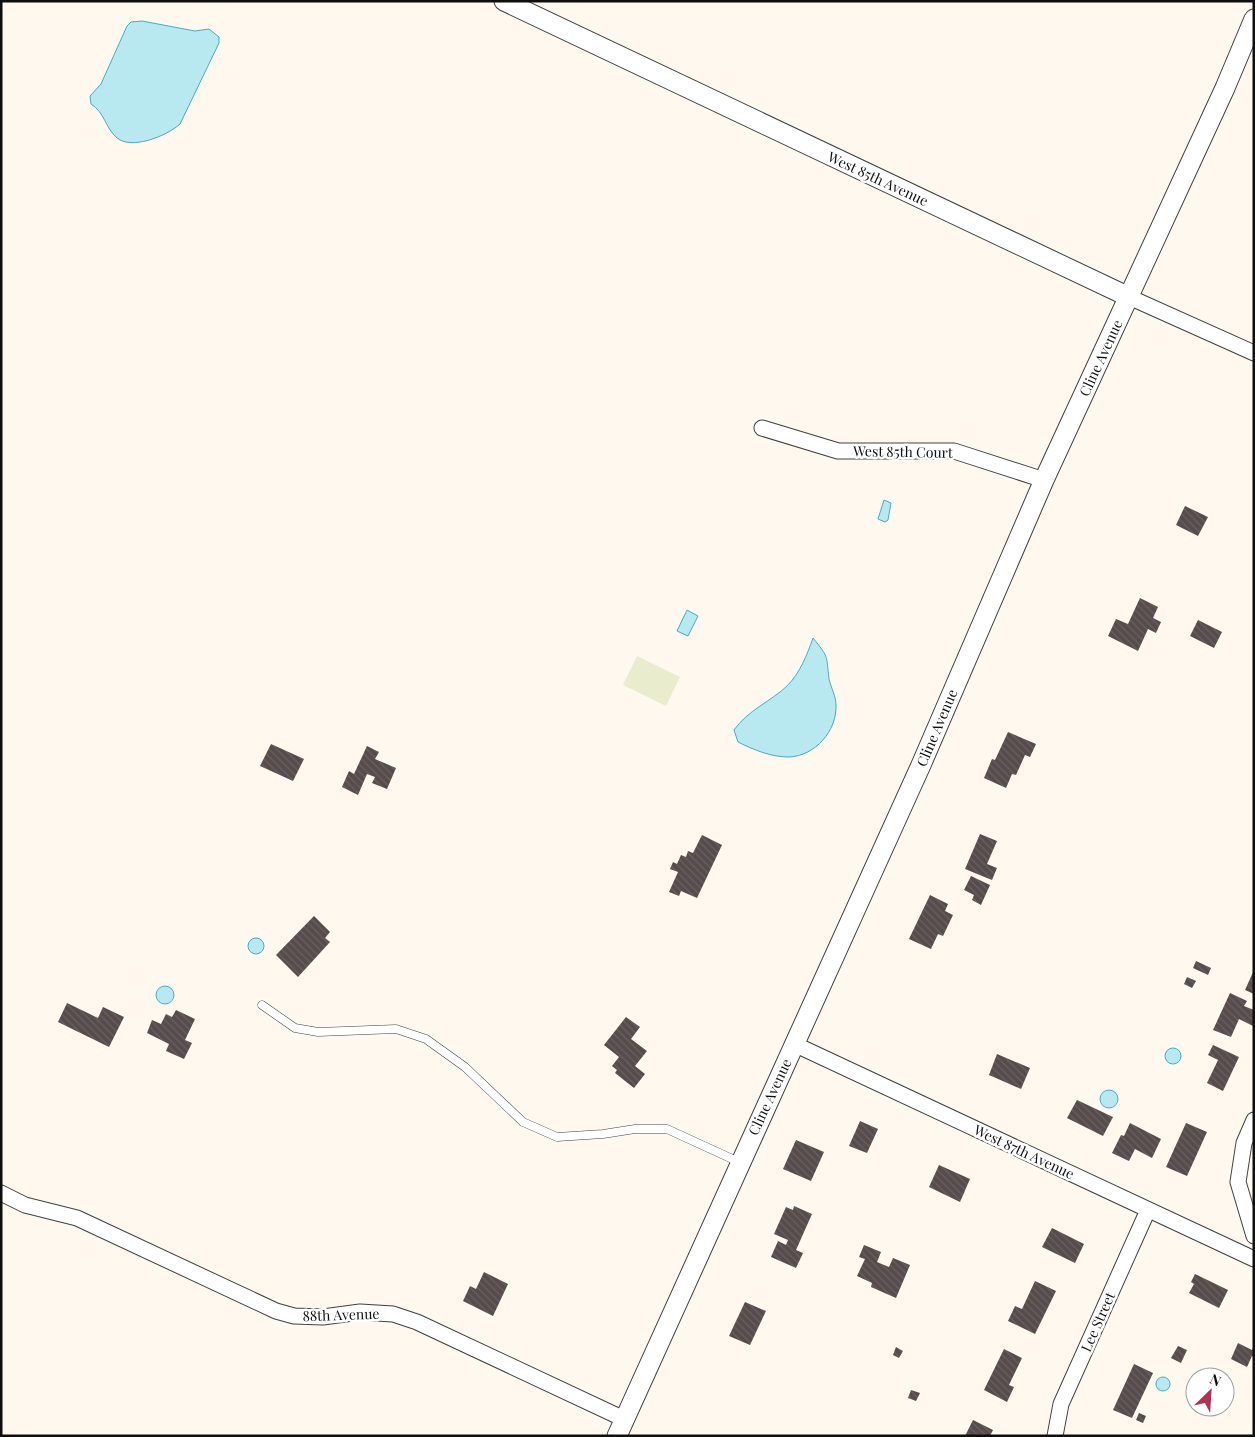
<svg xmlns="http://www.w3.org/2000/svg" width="1255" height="1437" font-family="'Playfair Display',serif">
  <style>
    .pitch { fill: #eaedcd }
    .water { fill: #b8e9f1; stroke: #45adc2 }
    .building { fill: url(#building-back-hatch) }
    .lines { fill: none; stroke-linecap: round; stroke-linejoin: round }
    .service-casing { stroke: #414141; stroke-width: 9 }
    .minor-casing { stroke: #414141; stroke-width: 17 }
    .tertiary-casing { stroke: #414141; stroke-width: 21 }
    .service { stroke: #fff; stroke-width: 8 }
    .minor { stroke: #fff; stroke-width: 15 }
    .tertiary { stroke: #fff; stroke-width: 19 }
    .labels { text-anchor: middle; stroke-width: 5; stroke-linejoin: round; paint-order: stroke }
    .street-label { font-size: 14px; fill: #0e0e0e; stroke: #fff }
  </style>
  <defs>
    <pattern id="building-back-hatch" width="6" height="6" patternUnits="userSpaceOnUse" patternTransform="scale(1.25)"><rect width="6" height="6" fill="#554c4b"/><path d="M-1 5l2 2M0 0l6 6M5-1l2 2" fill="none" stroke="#696161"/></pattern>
  </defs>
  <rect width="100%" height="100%" fill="#fef8ef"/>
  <path class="pitch" d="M637,656L680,677L666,706L623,685Z"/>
  <g class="water">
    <path d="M142,21L195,31L209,29L219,37V43L180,124C167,136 130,151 116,137C105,127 105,113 91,104L90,96L101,84L127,26L131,22Z"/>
    <path d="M884,500L891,503L888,520L885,522L878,519Z"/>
    <path d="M687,610L698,616L688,636L677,631Z"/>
    <path d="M813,638C829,658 826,654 829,679C831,688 836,696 836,705C837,731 815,756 789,757C771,757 754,750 738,742L734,730C748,710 770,702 787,686C800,673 807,655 813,638Z"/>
    <circle cx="256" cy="946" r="8"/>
    <circle cx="165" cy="995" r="9"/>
    <circle cx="1173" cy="1056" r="8"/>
    <circle cx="1109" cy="1099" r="9"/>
    <circle cx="1163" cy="1384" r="7"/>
  </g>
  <g class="building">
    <path d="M1185,506L1208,517L1198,536L1176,525Z"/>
    <path d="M1140,598L1158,607L1153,618L1161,622L1156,633L1148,629L1138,651L1108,636L1116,619L1128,624Z"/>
    <path d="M1198,620L1222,632L1214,648L1190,636Z"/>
    <path d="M1008,732L1036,744L1030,757L1025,755L1016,775L1012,774L1006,788L984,778L992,759L995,760Z"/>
    <path d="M271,744L304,759L293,781L260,766Z"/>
    <path d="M367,746L379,752L375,759L396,768L387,789L372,783L375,777L367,774L358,795L342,787L349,771L354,774Z"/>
    <path d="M980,834L997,841L987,864L997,868L992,880L965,869Z"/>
    <path d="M702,835L722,845L697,898L681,891L679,896L669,892L678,872L670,869L673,862L677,864L681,855L686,857L688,851L693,853Z"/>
    <path d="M971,876L990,885L981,905L972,900L974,895L964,890Z"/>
    <path d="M930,895L948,904L945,911L953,915L943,936L938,934L931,949L909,939Z"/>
    <path d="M314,916L330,932L325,938L330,942L298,977L276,955Z"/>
    <path d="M1196,961L1211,968L1208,975L1193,968Z"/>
    <path d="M1254,970V994L1245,990Z"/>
    <path d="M1187,977L1196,981L1192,988L1184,984Z"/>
    <path d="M1230,993L1247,1001L1244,1006L1254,1010L1253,1026L1239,1019L1231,1037L1213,1030Z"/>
    <path d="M67,1003L98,1018L103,1007L124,1017L109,1047L58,1022Z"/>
    <path d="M176,1010L195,1019L185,1040L192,1043L184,1059L166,1051L169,1044L147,1033L152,1020L161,1024L166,1014L172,1017Z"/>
    <path d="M626,1017L640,1027L631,1039L647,1051L635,1066L645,1074L634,1088L615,1073L617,1070L612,1066L619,1057L604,1045Z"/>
    <path d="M1213,1045L1239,1057L1223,1091L1207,1083L1218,1060L1208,1055Z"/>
    <path d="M997,1054L1030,1068L1021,1089L989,1075Z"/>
    <path d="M1077,1100L1113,1117L1103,1136L1067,1118Z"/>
    <path d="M860,1121L878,1129L867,1153L849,1146Z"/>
    <path d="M1130,1123L1161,1139L1152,1158L1135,1149L1129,1161L1112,1153L1121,1135L1124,1136Z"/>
    <path d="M1186,1123L1207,1132L1187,1176L1166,1167Z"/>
    <path d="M796,1140L824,1152L811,1181L783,1169Z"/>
    <path d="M939,1165L970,1179L960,1202L929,1187Z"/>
    <path d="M794,1206L812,1214L796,1250L803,1253L796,1268L771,1257L778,1241L786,1245L788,1240L774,1234L786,1207L793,1210Z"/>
    <path d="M1052,1228L1084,1244L1075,1263L1042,1247Z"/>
    <path d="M864,1245L881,1252L877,1262L889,1267L893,1258L910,1265L896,1298L871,1287L872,1283L857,1276L865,1259L859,1257Z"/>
    <path d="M484,1272L508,1284L493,1316L463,1301L470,1286L476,1289Z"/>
    <path d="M1195,1274L1228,1290L1219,1308L1189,1293L1194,1284L1191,1282Z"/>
    <path d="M1035,1281L1056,1291L1035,1334L1008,1321L1015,1306L1022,1309Z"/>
    <path d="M745,1302L766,1311L750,1345L729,1336Z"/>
    <path d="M1238,1343L1252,1350L1254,1346V1357L1252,1356L1247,1367L1231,1359Z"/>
    <path d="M1178,1346L1187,1350L1181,1363L1171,1358Z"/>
    <path d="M896,1347L903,1351L899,1358L893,1355Z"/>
    <path d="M1004,1349L1022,1358L1009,1385L1014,1387L1007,1402L984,1390Z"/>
    <path d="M1134,1364L1153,1373L1132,1418L1113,1410Z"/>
    <path d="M911,1390L920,1393L916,1401L908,1398Z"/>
    <path d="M1139,1413L1146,1416L1143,1423L1136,1420Z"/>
    <path d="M973,1420L993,1430L990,1436H965Z"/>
  </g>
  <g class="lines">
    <g class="service-casing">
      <path id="service" d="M262,1005L295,1028L318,1032L396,1029L426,1039L465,1067L523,1122L557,1137L603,1134L635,1129H667L739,1162"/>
    </g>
    <g class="minor-casing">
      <g id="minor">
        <path d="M1129,297L1254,353"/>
        <path d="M762,428L838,451H954L1044,480"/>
        <path d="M794,1044L1254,1259"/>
        <path d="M1254,1120L1244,1143L1238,1182L1254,1236"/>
        <path d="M1,1193L25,1205L77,1218L276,1311L294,1316L323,1317L360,1312L393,1314L417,1322L624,1419"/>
        <path d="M1055,1436L1061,1404L1148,1210"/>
      </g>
    </g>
    <g class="tertiary-casing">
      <g id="tertiary">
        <path d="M504,1L1129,297"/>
        <path d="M617,1436L921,765L1044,480L1225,88L1254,19"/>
      </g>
    </g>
    <use href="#service" class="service"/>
    <use href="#minor" class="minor"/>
    <use href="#tertiary" class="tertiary"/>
  </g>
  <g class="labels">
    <g class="street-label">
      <text transform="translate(878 179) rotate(25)" y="5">West 85th Avenue</text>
      <text transform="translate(1101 358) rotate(-65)" y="5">Cline Avenue</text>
      <text transform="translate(903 452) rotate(1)" y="5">West 85th Court</text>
      <text transform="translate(937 728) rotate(-67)" y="5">Cline Avenue</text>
      <text transform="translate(770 1097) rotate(-65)" y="5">Cline Avenue</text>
      <text transform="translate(1024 1152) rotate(25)" y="5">West 87th Avenue</text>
      <text transform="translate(341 1315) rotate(-2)" y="5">88th Avenue</text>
      <text transform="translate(1098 1322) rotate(-66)" y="5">Lee Street</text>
    </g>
  </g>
  <rect width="1255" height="1437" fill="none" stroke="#0e0e0e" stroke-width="5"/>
  <g transform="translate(1210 1392) rotate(25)"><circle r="24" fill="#ffffff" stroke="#9f9f9f"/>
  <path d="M0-4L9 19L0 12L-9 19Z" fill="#b23155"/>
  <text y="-8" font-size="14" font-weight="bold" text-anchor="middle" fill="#0e0e0e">N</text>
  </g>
</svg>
